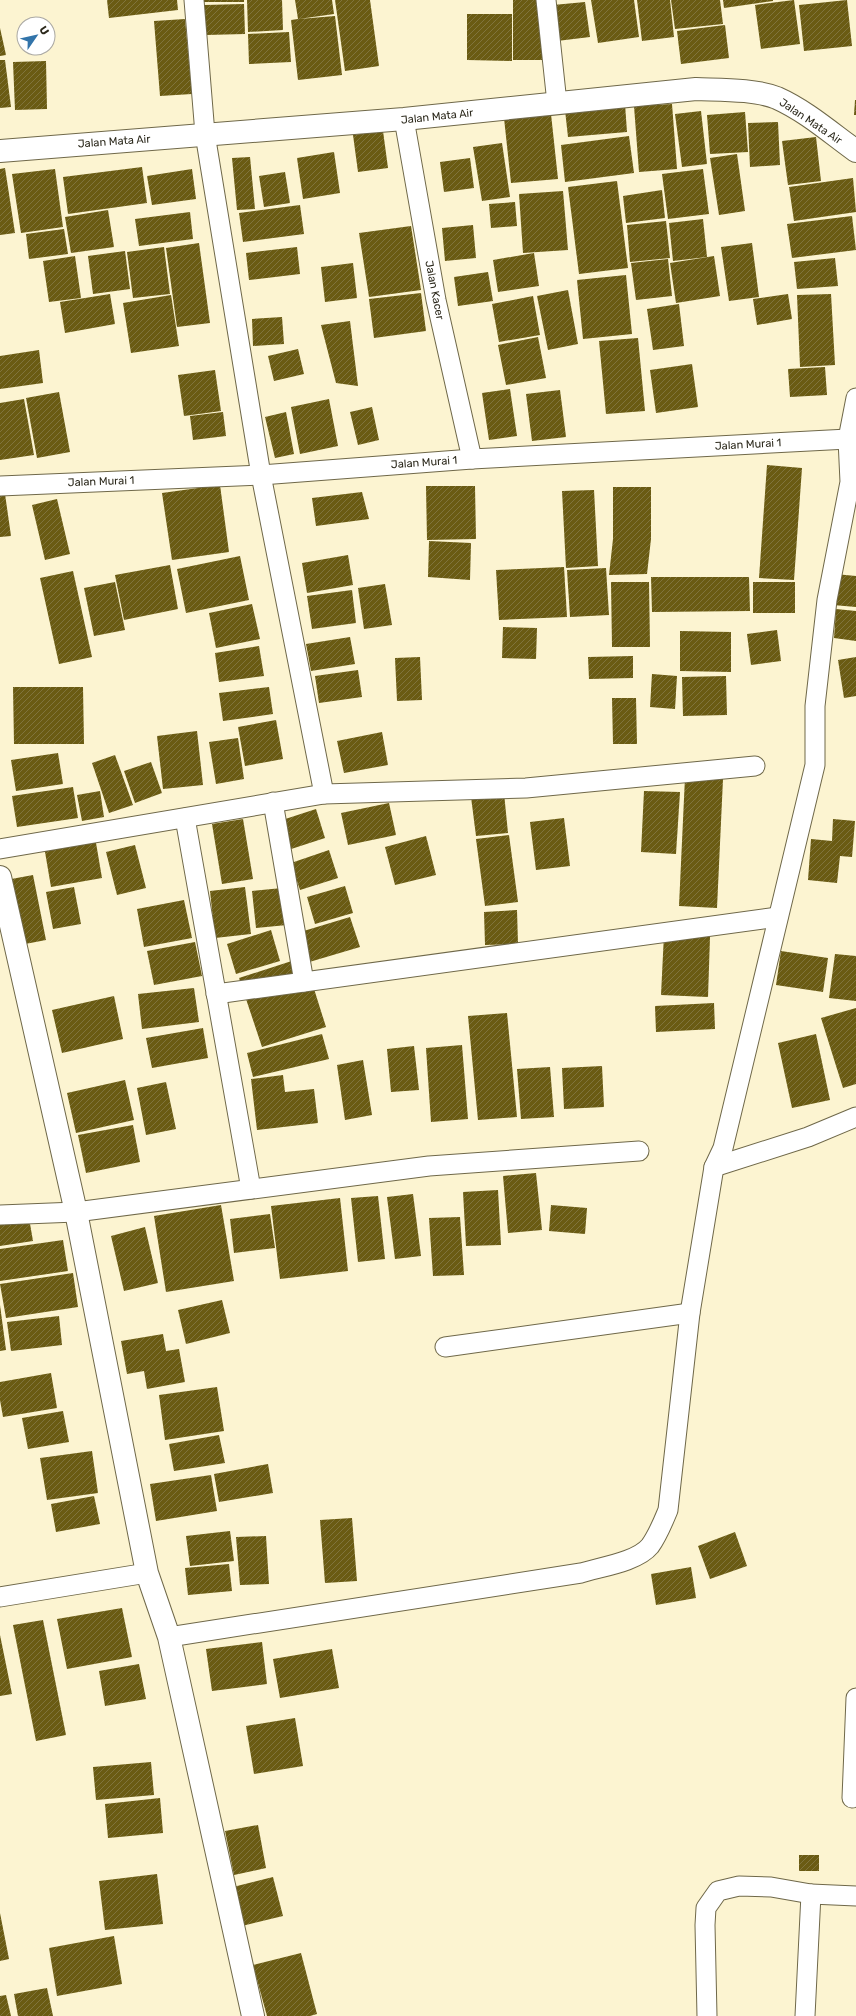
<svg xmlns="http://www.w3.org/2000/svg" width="856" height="2016" font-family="Rubik,sans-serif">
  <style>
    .building { fill: url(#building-hatch) }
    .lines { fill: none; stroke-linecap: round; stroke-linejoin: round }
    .street-casing { stroke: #6f6849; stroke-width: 21 }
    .secondary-casing { stroke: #6f6849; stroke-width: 24 }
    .street { stroke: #fff; stroke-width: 19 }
    .secondary { stroke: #fff; stroke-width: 22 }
    .labels { text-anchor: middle; stroke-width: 4; stroke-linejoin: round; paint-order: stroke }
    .street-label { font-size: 11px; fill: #2c291c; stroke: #fff }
  </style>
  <defs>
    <pattern id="building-hatch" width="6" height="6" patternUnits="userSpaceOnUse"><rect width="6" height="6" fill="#6a5b13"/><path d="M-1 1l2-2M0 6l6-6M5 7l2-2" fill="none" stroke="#80743d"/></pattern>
  </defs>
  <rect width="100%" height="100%" fill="#fcf4d1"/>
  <g class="building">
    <path d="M107,0H177L178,10L109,18Z"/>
    <rect x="204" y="0" width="40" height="2"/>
    <path d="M247,0H282L283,30L248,32Z"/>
    <path d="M295,0H332L334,14L299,19L335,16L342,75L298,80L291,20L298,19Z"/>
    <path d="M335,0H370L379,66L345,71Z"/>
    <rect x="513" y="0" width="29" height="60"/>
    <path d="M591,0H634L639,37L598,43Z"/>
    <path d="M637,0H670L674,37L642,41Z"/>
    <path d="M671,0H720L723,24L675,29Z"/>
    <path d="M723,0H773V1L724,8Z"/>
    <path d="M794,0L800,44L761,49L755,5Z"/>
    <path d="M847,0L852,46L804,51L799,5Z"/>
    <path d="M585,2L590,37L557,41L553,5Z"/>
    <path d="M244,4L245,34L206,35L204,5Z"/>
    <path d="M467,14H512V61L467,60Z"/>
    <path d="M185,19L192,94L160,96L154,21Z"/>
    <path d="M725,25L729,58L681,64L677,31Z"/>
    <path d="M0,28L6,55L0,56Z"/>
    <path d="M289,32L291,62L249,64L248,34Z"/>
    <path d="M0,60H5L11,107L0,108Z"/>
    <path d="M46,61L47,109L15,110L13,62Z"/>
    <path d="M855,100H856V115H854Z"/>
    <path d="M625,104L627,132L568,137L565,110Z"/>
    <path d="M672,104L677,169L639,172L634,106Z"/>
    <path d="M701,111L707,164L682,167L675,114Z"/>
    <path d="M745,112L748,152L710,154L707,115Z"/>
    <path d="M551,114L558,179L511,183L504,118Z"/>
    <path d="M778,122L780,165L750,167L748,123Z"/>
    <path d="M383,131L388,168L358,172L353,135Z"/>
    <path d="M629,136L634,173L565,182L561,145Z"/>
    <path d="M816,137L821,181L788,185L782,141Z"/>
    <path d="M502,143L510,197L482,201L473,147Z"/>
    <path d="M334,152L340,193L303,199L297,158Z"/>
    <path d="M737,154L745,211L719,215L710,158Z"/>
    <path d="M250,157L255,209L237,210L232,158Z"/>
    <path d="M470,158L474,188L444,192L440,162Z"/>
    <path d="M142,167L147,203L68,214L63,177Z"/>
    <path d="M5,168L15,233L0,235V169Z"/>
    <path d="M55,169L63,227L21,233L12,174Z"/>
    <path d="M192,169L196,199L152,205L147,176Z"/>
    <path d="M703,169L709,214L668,219L662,174Z"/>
    <path d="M285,172L290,203L264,207L259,176Z"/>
    <path d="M853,178L856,212L794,221L789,187Z"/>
    <path d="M617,181L628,268L579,274L568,187Z"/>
    <path d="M662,190L665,218L626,223L623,196Z"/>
    <path d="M563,191L568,250L523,253L519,194Z"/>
    <path d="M515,202L517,226L491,228L489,204Z"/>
    <path d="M300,205L304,234L243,242L239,213Z"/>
    <path d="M108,210L114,247L71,253L65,217Z"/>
    <path d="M190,212L193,239L139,246L135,219Z"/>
    <path d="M852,216L856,250L792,258L787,224Z"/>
    <path d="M703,219L707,257L673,261L669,223Z"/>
    <path d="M666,221L670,258L630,262L627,225Z"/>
    <path d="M473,225L476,258L445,261L442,228Z"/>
    <path d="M411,226L421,290L369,297L359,233Z"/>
    <path d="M64,229L68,254L29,259L26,234Z"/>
    <path d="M199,243L210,323L177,327L166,248Z"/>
    <path d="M752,243L759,297L729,301L721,247Z"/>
    <path d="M164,247L170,294L133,298L127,252Z"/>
    <path d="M297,247L300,274L249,280L246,253Z"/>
    <path d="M125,251L130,289L93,294L88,256Z"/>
    <path d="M534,253L539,286L498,292L493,260Z"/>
    <path d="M75,256L81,298L49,302L43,261Z"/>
    <path d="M714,256L720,296L676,303L670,263Z"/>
    <path d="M835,258L838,286L797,289L794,262Z"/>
    <path d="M668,259L672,296L636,300L631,263Z"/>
    <path d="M353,263L357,298L325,302L321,267Z"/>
    <path d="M488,272L493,301L458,306L454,277Z"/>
    <path d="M626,275L632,334L583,339L577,280Z"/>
    <path d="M568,290L578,344L548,350L537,296Z"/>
    <path d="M421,293L426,331L374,338L369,299Z"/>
    <path d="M110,294L115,324L65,333L60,302Z"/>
    <path d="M788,294L792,319L757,325L753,299Z"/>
    <path d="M831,294L835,365L800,367L797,295Z"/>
    <path d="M171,295L179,346L131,353L123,303Z"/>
    <path d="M533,296L540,335L499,342L492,304Z"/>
    <path d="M679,304L684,346L653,350L647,309Z"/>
    <path d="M282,317L284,344L253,346L252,319Z"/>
    <path d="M350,321L358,386L336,383L321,325Z"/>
    <path d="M538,337L546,378L506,385L498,345Z"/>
    <path d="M638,338L645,411L606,414L599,341Z"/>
    <path d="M298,349L304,374L274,381L268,356Z"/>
    <path d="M39,350L43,383L0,389V356Z"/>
    <path d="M692,364L698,407L656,413L650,370Z"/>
    <path d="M825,367L827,395L790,397L788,369Z"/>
    <path d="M215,370L221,411L184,416L178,375Z"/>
    <path d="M510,389L517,436L489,440L482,393Z"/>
    <path d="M560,390L566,437L532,441L526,394Z"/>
    <path d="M59,392L70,452L37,458L26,398Z"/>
    <path d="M24,399L34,455L0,460V403Z"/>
    <path d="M329,399L338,446L300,454L291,407Z"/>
    <path d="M372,407L379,440L358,445L350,412Z"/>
    <path d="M223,412L226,436L193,440L190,416Z"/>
    <path d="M286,412L294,454L275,458L265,417Z"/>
    <path d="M767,465L802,468L794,580L759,578Z"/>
    <path d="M220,485L229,552L172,560L162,493Z"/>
    <path d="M426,486H475L476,539L427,540Z"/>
    <path d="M613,487H651V539L647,574L609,575L613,539Z"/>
    <path d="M594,490L598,566L566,568L562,491Z"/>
    <path d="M362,492L369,519L316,526L312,498Z"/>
    <path d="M5,494L11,536L0,537V495Z"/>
    <path d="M57,499L70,554L45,560L32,505Z"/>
    <path d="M429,541L471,543L470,580L428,577Z"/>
    <path d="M348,555L353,585L307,593L302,563Z"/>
    <path d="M240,556L249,600L186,613L177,569Z"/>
    <path d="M170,565L178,609L124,620L115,575Z"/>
    <path d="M564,567L567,617L499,620L496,570Z"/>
    <path d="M606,568L609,615L570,617L567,570Z"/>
    <path d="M73,571L92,657L59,664L40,578Z"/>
    <path d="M835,574L856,576V607L833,605Z"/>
    <path d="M651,577H749L750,611L652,612Z"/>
    <path d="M115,582L125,630L94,636L84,588Z"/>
    <path d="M611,582H649L650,647H612Z"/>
    <rect x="753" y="582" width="42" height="31"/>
    <path d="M385,584L392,625L364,629L358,588Z"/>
    <path d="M352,590L356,623L312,629L307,596Z"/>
    <path d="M252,604L260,639L216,648L209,613Z"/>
    <path d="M836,609L856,611V641L834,638Z"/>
    <path d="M503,627L537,628L536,659L502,658Z"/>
    <path d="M777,630L781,661L751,665L747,634Z"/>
    <path d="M680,631L731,632V672L680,671Z"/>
    <path d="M350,637L355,664L311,671L306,644Z"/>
    <path d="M259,646L264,676L219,682L215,653Z"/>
    <path d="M633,656V678L589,679L588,657Z"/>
    <path d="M420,657L422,700L397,701L395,658Z"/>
    <path d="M856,657V696L844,698L838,660Z"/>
    <path d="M358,670L362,697L319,703L315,676Z"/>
    <path d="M652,674L677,676L675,709L650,707Z"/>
    <path d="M726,676L727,715L683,716L682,677Z"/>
    <path d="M13,687H83L84,744H14Z"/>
    <path d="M269,687L273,714L223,721L219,693Z"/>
    <path d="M612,698H636L637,744H613Z"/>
    <path d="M276,720L283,759L245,766L238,727Z"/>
    <path d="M197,731L203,785L163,789L157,736Z"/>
    <path d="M382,732L388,765L344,773L337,741Z"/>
    <path d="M238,738L244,779L216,784L209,742Z"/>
    <path d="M58,753L63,784L16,791L11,760Z"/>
    <path d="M115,755L133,805L109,813L92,763Z"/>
    <path d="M151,762L162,793L135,803L124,771Z"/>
    <path d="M685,777L723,779L717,908L679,906Z"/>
    <path d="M73,787L78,818L17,827L12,796Z"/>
    <path d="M100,791L104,817L82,821L77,795Z"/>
    <path d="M644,791L680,792L676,854L641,852Z"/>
    <path d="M504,793L508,833L476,836L471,797Z"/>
    <path d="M389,803L396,835L348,845L341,813Z"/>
    <path d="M316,809L325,838L282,852L273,823Z"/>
    <path d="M564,818L570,866L536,870L530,822Z"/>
    <path d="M243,819L253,879L222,884L212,824Z"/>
    <path d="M833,819L855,821L852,857L840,856L837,883L808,880L811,839L832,841Z"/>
    <path d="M509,835L518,902L485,906L476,839Z"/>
    <path d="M426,836L436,875L395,885L385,847Z"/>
    <path d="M95,837L102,878L51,887L44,846Z"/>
    <path d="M135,845L146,888L117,895L106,852Z"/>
    <path d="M329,850L338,878L300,890L291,863Z"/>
    <path d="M33,875L46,940L20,945L6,880Z"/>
    <path d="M345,886L353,913L315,924L307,897Z"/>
    <path d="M74,887L81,924L53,929L46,892Z"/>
    <path d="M245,887L251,934L215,938L210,891Z"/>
    <path d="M282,888L287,925L256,928L252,891Z"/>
    <path d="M184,900L192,938L144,947L137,909Z"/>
    <path d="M517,910L518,944L485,945L484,912Z"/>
    <path d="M350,917L360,947L306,963L297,933Z"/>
    <path d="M271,930L280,961L236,974L227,944Z"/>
    <path d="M664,934L710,937L708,997L661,995Z"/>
    <path d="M195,942L202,976L154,985L147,951Z"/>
    <path d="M781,951L828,958L823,992L776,985Z"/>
    <path d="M835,954L856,956V1001L829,998Z"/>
    <path d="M304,957L326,1027L262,1047L239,978Z"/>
    <path d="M194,988L199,1022L142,1029L138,994Z"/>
    <path d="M114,996L123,1039L62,1053L52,1010Z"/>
    <path d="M714,1003L715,1029L656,1032L655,1006Z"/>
    <path d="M856,1008V1084L843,1088L821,1018Z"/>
    <path d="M507,1013L517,1117L478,1120L468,1016Z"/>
    <path d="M203,1028L208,1058L152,1068L146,1038Z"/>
    <path d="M322,1034L329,1059L253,1077L247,1053Z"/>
    <path d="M816,1034L830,1100L792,1108L778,1043Z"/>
    <path d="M462,1045L468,1119L431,1122L426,1048Z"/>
    <path d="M414,1046L419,1090L391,1092L387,1049Z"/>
    <path d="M363,1060L372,1115L345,1120L337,1065Z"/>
    <path d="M602,1066L604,1107L564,1109L562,1068Z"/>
    <path d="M550,1067L554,1117L521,1119L517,1069Z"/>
    <path d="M283,1075L285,1092L314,1089L318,1123L257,1130L251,1079Z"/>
    <path d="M125,1080L134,1120L76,1133L67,1093Z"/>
    <path d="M166,1082L176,1129L146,1135L137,1088Z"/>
    <path d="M133,1125L140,1162L86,1173L78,1135Z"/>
    <path d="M536,1173L542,1230L508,1233L503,1176Z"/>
    <path d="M498,1190L501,1245L466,1246L463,1192Z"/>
    <path d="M413,1194L421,1256L395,1259L387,1197Z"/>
    <path d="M378,1196L385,1259L358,1262L351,1198Z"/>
    <path d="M340,1198L348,1271L280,1279L271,1206Z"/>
    <path d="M221,1205L234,1281L166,1292L154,1216Z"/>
    <path d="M551,1205L587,1208L585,1234L549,1231Z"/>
    <path d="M270,1214L275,1248L234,1253L230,1219Z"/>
    <path d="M460,1217L464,1275L433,1276L429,1218Z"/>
    <path d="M29,1218L33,1241L0,1246V1222Z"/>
    <path d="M145,1227L158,1283L124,1291L111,1236Z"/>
    <path d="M63,1240L68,1271L0,1281V1249Z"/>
    <path d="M73,1273L78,1307L6,1318L0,1284Z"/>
    <path d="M222,1300L230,1333L186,1344L178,1310Z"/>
    <path d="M0,1305L6,1350L0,1351Z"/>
    <path d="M59,1316L62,1345L11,1351L7,1322Z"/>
    <path d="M163,1334L166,1351L179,1349L185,1382L147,1389L144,1371L127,1374L121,1341Z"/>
    <path d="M51,1373L57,1408L3,1417L0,1400V1382Z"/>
    <path d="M217,1387L224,1431L165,1440L159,1395Z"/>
    <path d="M63,1411L69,1442L28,1449L22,1418Z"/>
    <path d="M219,1435L225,1463L174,1471L169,1444Z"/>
    <path d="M92,1451L98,1493L47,1500L40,1458Z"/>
    <path d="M268,1464L273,1493L219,1502L214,1474Z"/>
    <path d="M211,1475L217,1511L156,1521L150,1484Z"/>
    <path d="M94,1496L100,1524L56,1532L51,1504Z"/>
    <path d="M352,1518L357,1581L325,1583L320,1520Z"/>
    <path d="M230,1531L234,1561L190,1566L186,1536Z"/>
    <path d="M735,1532L747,1566L710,1579L698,1546Z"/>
    <path d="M266,1536L269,1584L240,1585L236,1537Z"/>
    <path d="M229,1564L232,1591L188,1595L185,1568Z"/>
    <path d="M691,1567L696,1598L656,1605L651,1574Z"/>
    <path d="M122,1608L132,1657L67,1669L57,1619Z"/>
    <path d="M43,1620L66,1735L36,1741L13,1625Z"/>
    <path d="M0,1635L12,1694L0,1696Z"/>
    <path d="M262,1642L267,1684L212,1691L206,1649Z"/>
    <path d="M332,1649L339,1688L280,1698L273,1659Z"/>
    <path d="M139,1664L146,1699L105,1706L99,1671Z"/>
    <path d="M295,1718L303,1766L254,1774L246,1726Z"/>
    <path d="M151,1762L154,1795L96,1800L93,1767Z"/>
    <path d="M160,1798L163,1833L108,1838L105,1804Z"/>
    <path d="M258,1825L266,1868L234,1875L225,1831Z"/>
    <rect x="799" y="1855" width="20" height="16"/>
    <path d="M157,1874L163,1924L105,1930L99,1881Z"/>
    <path d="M273,1877L283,1916L242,1926L233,1887Z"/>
    <path d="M0,1913L9,1959L0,1961Z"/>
    <path d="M114,1936L122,1984L57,1996L49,1948Z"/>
    <path d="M301,1953L317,2014L310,2016H267L253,1965Z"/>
    <path d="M47,1988L53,2016H18L14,1994Z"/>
    <path d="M6,1995L11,2016H0V1996Z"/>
  </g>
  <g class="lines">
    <g class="street-casing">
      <g id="street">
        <path d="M194,0L205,134L261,475L324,794"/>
        <path d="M546,0L557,103"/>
        <path d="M404,119L436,300L472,459"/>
        <path d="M0,486L261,475L472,459L848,439"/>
        <path d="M273,802L304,982"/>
        <path d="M185,818L251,1189"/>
        <path d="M0,849L324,794L526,788L755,766"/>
        <path d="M216,994L778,917"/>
        <path d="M714,1167L808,1137L856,1117"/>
        <path d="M0,1215L76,1212L429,1166L639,1151"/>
        <path d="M445,1347L690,1313"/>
        <path d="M0,1597L147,1573"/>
        <path d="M169,1637L581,1573C600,1567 637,1562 650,1546C658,1535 663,1522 668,1510L690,1313L714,1167L723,1148L815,765V706L827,600L850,482L848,439L856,398"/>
        <path d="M852,1798L856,1698"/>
        <path d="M707,2016L705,1925L706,1908L718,1891L739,1886L771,1887L811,1894L856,1896"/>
        <path d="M805,2016L811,1894"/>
      </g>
    </g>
    <g class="secondary-casing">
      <g id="secondary">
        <path d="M0,151L404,119L696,89C720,90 755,89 777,98C806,111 831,133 856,151"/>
        <path d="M0,877L76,1212L147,1573L169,1637L253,2016"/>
      </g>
    </g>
    <use href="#street" class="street"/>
    <use href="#secondary" class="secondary"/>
  </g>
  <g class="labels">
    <g class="street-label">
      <text transform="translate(437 116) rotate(-6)" y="4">Jalan Mata Air</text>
      <text transform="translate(811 121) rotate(34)" y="4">Jalan Mata Air</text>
      <text transform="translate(114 141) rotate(-4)" y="4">Jalan Mata Air</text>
      <text transform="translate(435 290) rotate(79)" y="4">Jalan Kacer</text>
      <text transform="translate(748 444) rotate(-3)" y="4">Jalan Murai 1</text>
      <text transform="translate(424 462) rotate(-4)" y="4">Jalan Murai 1</text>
      <text transform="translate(101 481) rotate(-2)" y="4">Jalan Murai 1</text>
    </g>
  </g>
  <g transform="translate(36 36) rotate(56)"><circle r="19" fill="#ffffff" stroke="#aba9a4"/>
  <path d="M0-3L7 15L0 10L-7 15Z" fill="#3274aa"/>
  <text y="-6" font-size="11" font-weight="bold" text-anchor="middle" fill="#2c291c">U</text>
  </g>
</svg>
